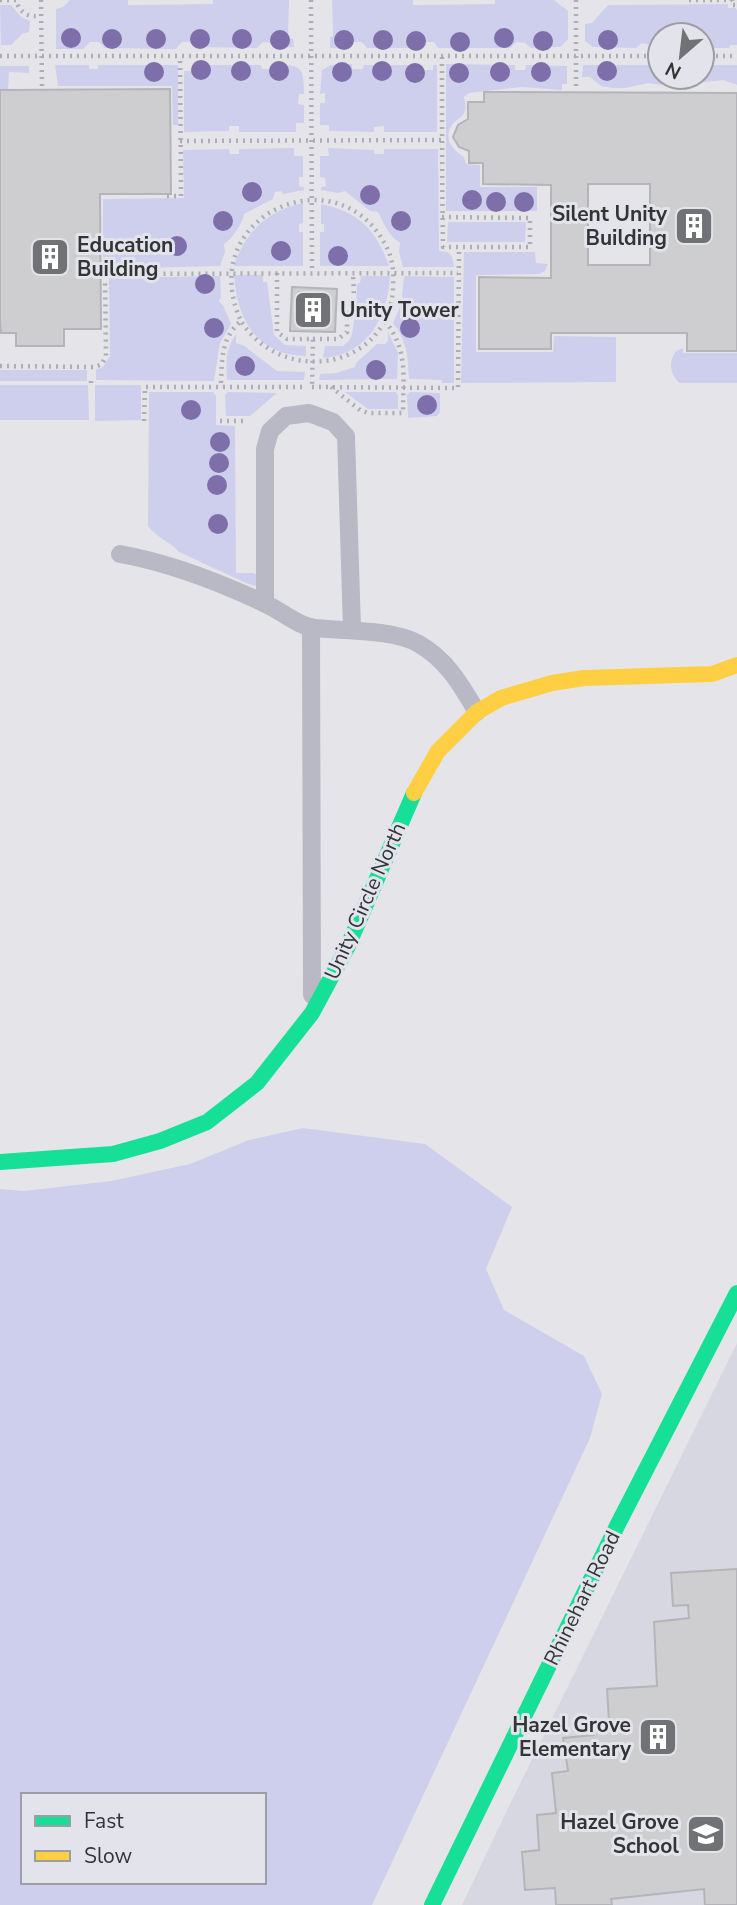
<svg xmlns="http://www.w3.org/2000/svg" width="737" height="1905" font-family="'Nunito Sans',sans-serif">
  <style>
    .built { fill: #d7d7e1 }
    .green { fill: #cecfed; fill-rule: evenodd }
    .building { fill: #ceced1; stroke: #b5b5b9; stroke-width: 2; fill-rule: evenodd }
    .lines { fill: none; stroke-linecap: round; stroke-linejoin: round }
    .path { stroke: #acadb5; stroke-width: 4.5; stroke-dasharray: 2 5; stroke-linecap: butt }
    .lane { stroke: #b9b9c5; stroke-width: 18 }
    .fast { stroke: #16e098; stroke-width: 16 }
    .slow { stroke: #ffcf43; stroke-width: 16 }
    .tree { fill: #7e6faa }
    .labels { text-anchor: middle; stroke-width: 6; stroke-linejoin: round; paint-order: stroke }
    .poi-label { font-size: 21px; font-weight: bold; fill: #333436; stroke: #e3e4eb; text-anchor: end }
    .street-label { font-size: 21px; fill: #333436; stroke: #e3e4eb }
  </style>
  <rect width="100%" height="100%" fill="#e5e5e9"/>
  <path class="built" d="M737,1343V1905H462L510,1804Z"/>
  <g class="green">
    <path d="M70,0H128V5L213,4V0H289L288,38L293,39L294,47L276,48L272,43L263,42L257,48L195,47L190,42H182L176,49L105,48L99,42H90L83,49H56V9L63,7Z"/>
    <path d="M332,0H413V5L495,4V0H554L568,11V39L560,47L531,48L525,43L517,42L510,48H438L434,42H423L418,48H367L362,42H354L348,49L330,48V37L333,36Z"/>
    <path d="M728,4V8H735L737,10V45H730L729,48H702V35H660V47L642,43L636,48L593,47L585,41V24L592,23L608,5Z"/>
    <path d="M0,5H11L21,17L30,21L29,32L22,34L11,45H1V48Z"/>
    <path d="M352,64V69H363L364,65H421L422,70H433V65H437V132H384V126L374,127V132L329,131V125H320V103H325V93L320,94L322,70L331,65Z"/>
    <path d="M446,64L515,65V70H525L526,65L567,66V84H562V90L522,87L469,93L464,97C465,102 467,109 464,113C462,118 455,120 452,125C443,139 452,149 464,157L466,164L480,165V187H537V211H446Z"/>
    <path d="M55,65H89V69H98V65H178V125H173L172,86H58Z"/>
    <path d="M194,65H261L262,69H272V65C300,65 304,64 304,94H299L298,104L304,105V123H296V132H239V126H229V131L184,132V71H194Z"/>
    <path d="M583,65H660V77H702V65H737V85L723,80L670,86L648,83L626,88H612L601,86L590,77H582Z"/>
    <path d="M0,66H29V73L9,72L8,89H0Z"/>
    <path d="M294,148V156H303V177H299V186L304,187V190L283,194L281,191L275,192L273,199L244,214C243,223 232,239 224,244L225,252L220,266L103,269V199L184,198L183,150L229,149L230,154H239V149Z"/>
    <path d="M328,148L374,150L375,154H384V149H438L439,251L447,252L452,256L454,267H403L399,252L400,243C389,236 384,224 378,212L370,211L345,191L338,193L321,190V187L326,186L325,178L320,177V156H329Z"/>
    <path d="M303,203V223L299,224V232H303V266H234C245,232 268,210 303,203Z"/>
    <path d="M321,204C359,212 376,229 389,266H320V232H324V224H321Z"/>
    <path d="M448,222H526L525,242H447Z"/>
    <path d="M464,252H535L536,263L548,264L545,271L539,274L476,275V352H553L554,336L616,337V382L461,383Z"/>
    <path d="M234,275H263V282H267L274,335L285,345L306,346V356C256,355 237,319 234,275Z"/>
    <path d="M220,276L221,297L219,301L224,307L231,324L220,343L214,381L96,380V370L103,367L110,356L109,278Z"/>
    <path d="M361,276H390C388,316 368,355 323,358L325,346H343C346,343 349,341 351,337C354,332 357,292 357,284L360,283Z"/>
    <path d="M404,276L454,277V383H442V380L409,379C408,358 407,340 393,323L400,307L406,302L402,296Z"/>
    <path d="M388,332L398,353L397,379L319,380L320,374L336,373L355,367L356,363L377,344H385L388,341Z"/>
    <path d="M236,334V343L243,345L277,371L305,372L304,380H227C226,361 225,350 236,334Z"/>
    <path d="M683,348V353H737V383H679C670,372 668,363 676,351Z"/>
    <rect x="0" y="370" width="87" height="11"/>
    <path d="M0,385H88L89,420H0Z"/>
    <path d="M95,385H141V420L95,421Z"/>
    <path d="M149,392H213L216,396V425L235,426L236,573H253L258,575V584L255,586L246,583L179,552C172,543 157,538 148,526Z"/>
    <path d="M228,392L277,393L250,416H226L225,395Z"/>
    <path d="M345,392H396L398,396V409H368Z"/>
    <path d="M410,392L440,393V412L437,416L408,418L407,395Z"/>
    <path d="M303,1128L425,1144L512,1207L486,1269L504,1310L584,1356L602,1394L590,1438L372,1905H0V1189L24,1191L111,1181L190,1164L249,1140ZM23,1795H264V1882H23Z"/>
  </g>
  <g class="building">
    <path d="M170,89L171,194H100L101,329H64V346H16V333H1L0,321V90Z"/>
    <path d="M484,92L737,93V351H687V333H551V349H479V277L551,278V185L483,184V163H469V151L459,147L453,137L458,125L468,119V102H484ZM588,184H650V265H588Z"/>
    <path d="M292,287L337,289L335,332L290,331Z"/>
    <path d="M737,1569V1905H705L704,1889L611,1899L612,1905H556L555,1888L525,1890L522,1852L539,1850L537,1815L556,1813L552,1773L568,1771L563,1738L594,1735L593,1723L609,1721L607,1689L657,1686L654,1622L689,1618L688,1605L673,1606L671,1573Z"/>
  </g>
  <g class="lines">
    <g class="path">
      <path d="M0,0H16C20,14 28,17 41,16"/>
      <path d="M41,0L42,88"/>
      <path d="M311,0L312,273"/>
      <path d="M576,0V90"/>
      <path d="M689,0H732V5H737"/>
      <path d="M0,56H660"/>
      <path d="M702,56H737"/>
      <path d="M180,141L442,140"/>
      <path d="M167,196H181L180,56"/>
      <path d="M442,217L530,218V247H443C442,183 442,120 442,56"/>
      <path d="M277,273V332L287,339H313L312,387"/>
      <path d="M313,339H338L347,332V310C357,301 353,286 353,273"/>
      <path d="M0,366L95,367L102,364L106,356L105,274L458,273"/>
      <path d="M91,381V386"/>
      <path d="M221,383C222,359 221,338 241,321C193,215 338,152 386,246C393,259 394,273 393,288C389,370 282,387 241,321"/>
      <path d="M312,387L458,388L459,247"/>
      <path d="M331,387L360,410L368,413H403C403,377 409,350 384,320"/>
      <path d="M144,421L145,387H303"/>
      <path d="M220,421H248"/>
    </g>
    <g class="lane">
      <path d="M120,554C171,563 219,582 266,604C281,611 298,626 314,628C343,631 394,629 419,644C447,660 461,685 477,712"/>
      <path d="M265,604V449L270,431L286,416L309,413L333,422L346,436L352,629"/>
      <path d="M311,627L312,995"/>
    </g>
    <g class="fast">
      <path d="M0,1162L113,1154L160,1141L207,1122L257,1083L312,1013L347,948L414,793"/>
      <path d="M432,1905L618,1524L737,1293"/>
    </g>
    <path class="slow" d="M414,793L438,751L477,712L501,698L552,683L584,678L712,674L737,665"/>
  </g>
  <g class="tree">
    <circle cx="71" cy="38" r="10"/>
    <circle cx="504" cy="38" r="10"/>
    <circle cx="112" cy="39" r="10"/>
    <circle cx="156" cy="39" r="10"/>
    <circle cx="200" cy="39" r="10"/>
    <circle cx="242" cy="39" r="10"/>
    <circle cx="280" cy="40" r="10"/>
    <circle cx="344" cy="40" r="10"/>
    <circle cx="383" cy="40" r="10"/>
    <circle cx="608" cy="40" r="10"/>
    <circle cx="416" cy="41" r="10"/>
    <circle cx="543" cy="41" r="10"/>
    <circle cx="460" cy="42" r="10"/>
    <circle cx="201" cy="70" r="10"/>
    <circle cx="241" cy="71" r="10"/>
    <circle cx="279" cy="71" r="10"/>
    <circle cx="382" cy="71" r="10"/>
    <circle cx="607" cy="71" r="10"/>
    <circle cx="154" cy="72" r="10"/>
    <circle cx="342" cy="72" r="10"/>
    <circle cx="500" cy="72" r="10"/>
    <circle cx="541" cy="72" r="10"/>
    <circle cx="415" cy="73" r="10"/>
    <circle cx="459" cy="73" r="10"/>
    <circle cx="252" cy="192" r="10"/>
    <circle cx="370" cy="195" r="10"/>
    <circle cx="472" cy="200" r="10"/>
    <circle cx="496" cy="202" r="10"/>
    <circle cx="524" cy="202" r="10"/>
    <circle cx="223" cy="221" r="10"/>
    <circle cx="401" cy="221" r="10"/>
    <circle cx="177" cy="246" r="10"/>
    <circle cx="281" cy="251" r="10"/>
    <circle cx="338" cy="256" r="10"/>
    <circle cx="205" cy="284" r="10"/>
    <circle cx="214" cy="328" r="10"/>
    <circle cx="410" cy="328" r="10"/>
    <circle cx="245" cy="366" r="10"/>
    <circle cx="376" cy="370" r="10"/>
    <circle cx="427" cy="405" r="10"/>
    <circle cx="191" cy="410" r="10"/>
    <circle cx="220" cy="442" r="10"/>
    <circle cx="219" cy="463" r="10"/>
    <circle cx="217" cy="485" r="10"/>
    <circle cx="218" cy="524" r="10"/>
  </g>
  <defs>
    <g id="building-square" transform="scale(2.0125)"><rect x="-9" y="-9" width="18" height="18" rx="4" fill="#717275" stroke="#e3e4eb"/><path d="M-4-6H4V6H1V3H-1V6H-4ZM-2.5-4.3h1.7v1.8h-1.7ZM.8-4.3h1.7v1.8H.8ZM-2.5-1h1.7V.8h-1.7ZM.8-1h1.7V.8H.8Z" fill="#fff"/></g>
    <g id="school-square" transform="scale(2.0125)"><rect x="-9" y="-9" width="18" height="18" rx="4" fill="#717275" stroke="#e3e4eb"/><path d="M0-5L7-2L0 1L-7-2ZM-4 1L0 2.5L4 1V4Q0 6-4 4Z" fill="#fff"/></g>
  </defs>
  <g fill-rule="evenodd">
    <use href="#building-square" x="694" y="226"/>
    <use href="#building-square" x="50" y="257"/>
    <use href="#building-square" x="313" y="310"/>
    <use href="#building-square" x="658" y="1737"/>
    <use href="#school-square" x="706" y="1834"/>
  </g>
  <g class="labels">
    <g class="poi-label">
      <text x="667" y="221">Silent Unity<tspan x="667" dy="24">Building</tspan></text>
      <text x="77" y="252" text-anchor="start">Education<tspan x="77" dy="24">Building</tspan></text>
      <text x="340" y="317" text-anchor="start">Unity Tower</text>
      <text x="631" y="1732">Hazel Grove<tspan x="631" dy="24">Elementary</tspan></text>
      <text x="679" y="1829">Hazel Grove<tspan x="679" dy="24">School</tspan></text>
    </g>
    <g class="street-label">
      <text transform="translate(365 901) rotate(-66)" y="7">Unity Circle North</text>
      <text transform="translate(582 1598) rotate(-64)" y="7">Rhinehart Road</text>
    </g>
  </g>
  <rect x="21" y="1793" width="245" height="91" fill="#e3e4eb" stroke="#9d9ea3" stroke-width="2"/>
  <rect x="35" y="1816" width="35" height="10" fill="#16e098" stroke="#9d9ea3" stroke-width="2"/>
  <text x="84" y="1828" font-size="21" fill="#333436">Fast</text>
  <rect x="35" y="1851" width="35" height="10" fill="#ffcf43" stroke="#9d9ea3" stroke-width="2"/>
  <text x="84" y="1863" font-size="21" fill="#333436">Slow</text>
  <g transform="translate(681 56) rotate(208)"><circle r="33" fill="#e3e4eb" stroke="#9d9ea3" stroke-width="2"/>
  <path d="M0-5L12 26L0 18L-12 26Z" fill="#717275"/>
  <text y="-10" font-size="19" font-weight="bold" text-anchor="middle" fill="#333436">N</text>
  </g>
</svg>
